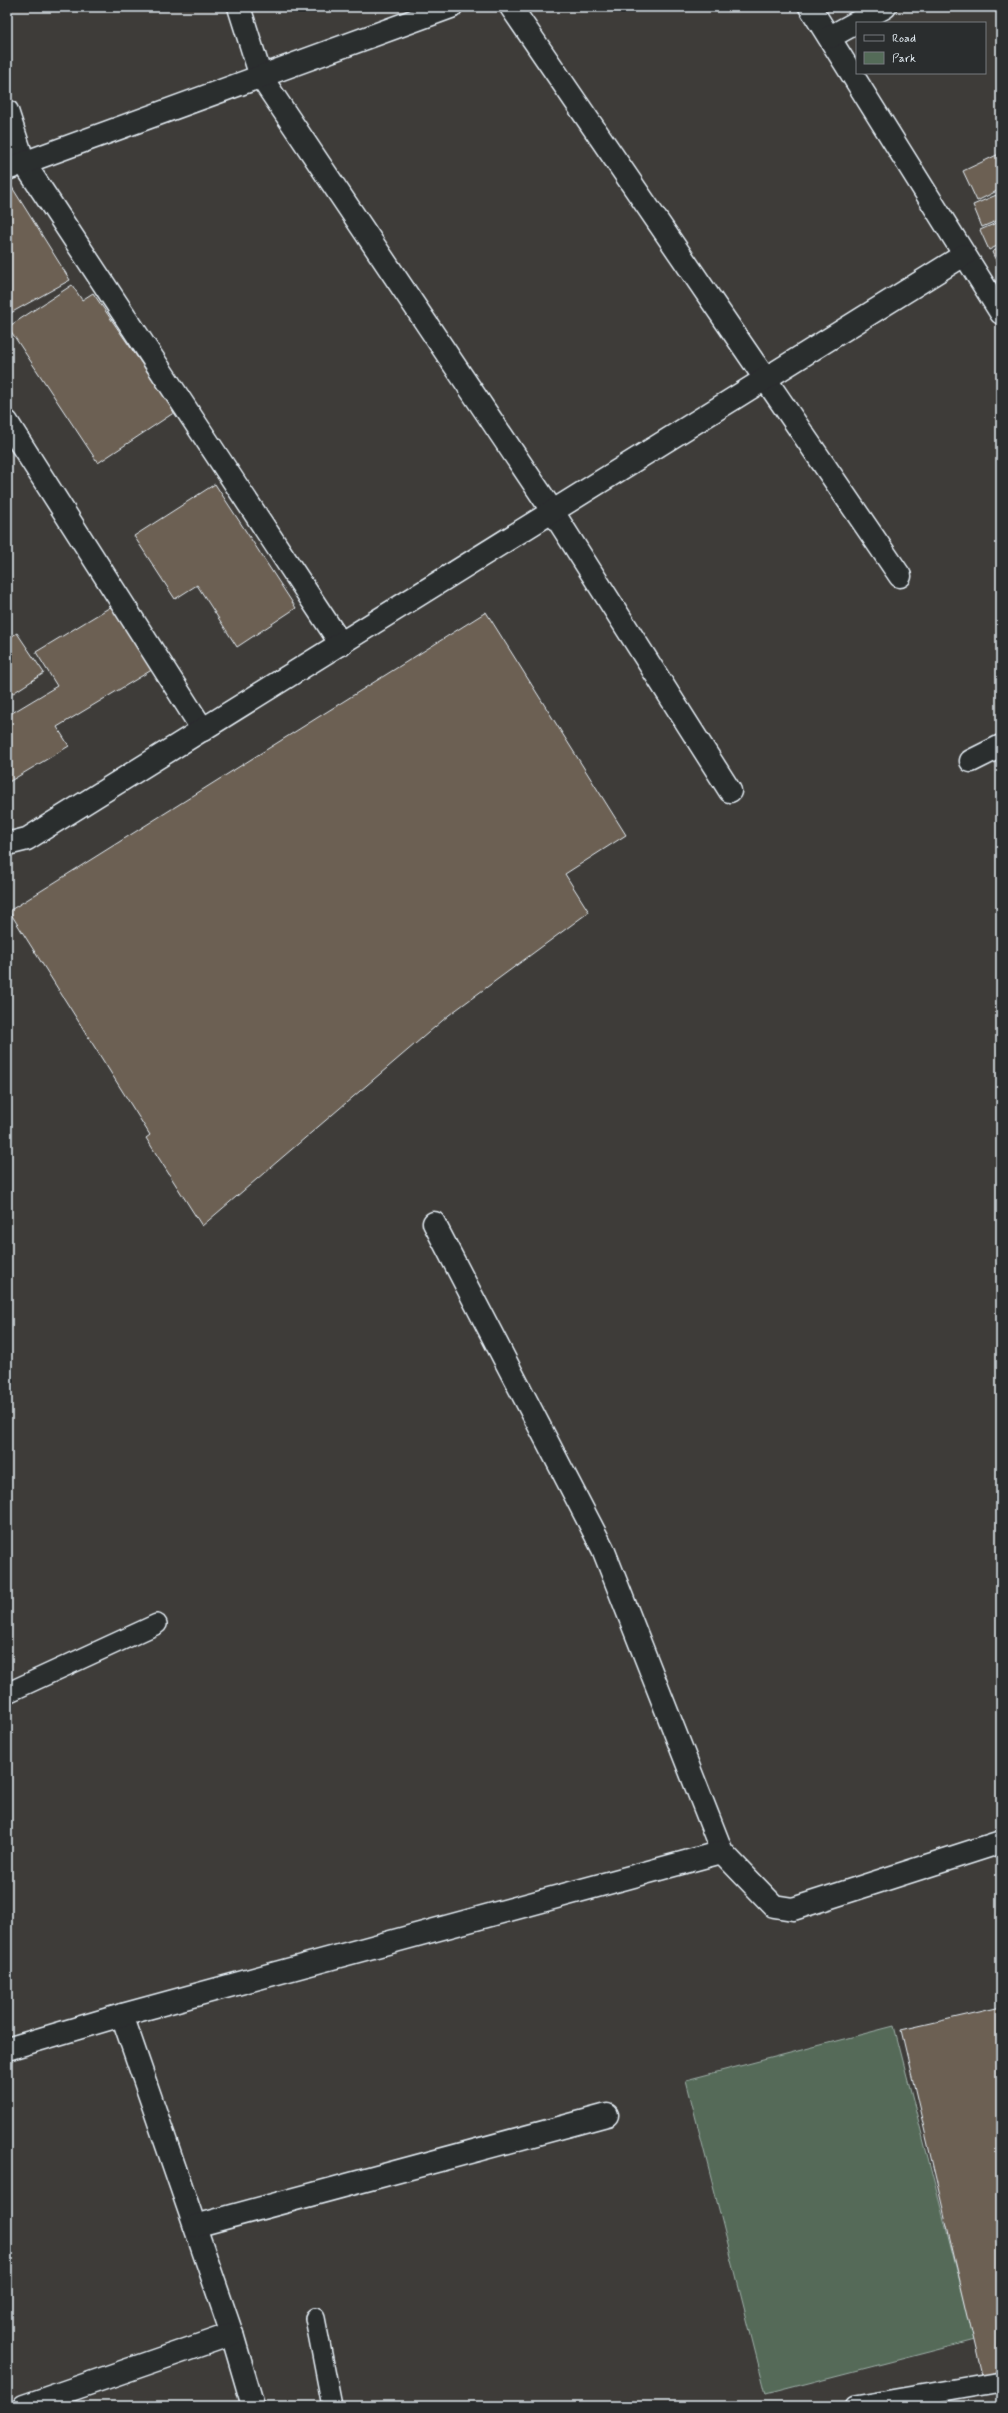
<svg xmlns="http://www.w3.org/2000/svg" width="1008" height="2413" font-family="Mynerve,sans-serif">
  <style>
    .green { fill: #546b58; stroke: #9eaea8 }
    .building { fill: #6c6053; stroke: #e8f1f8 }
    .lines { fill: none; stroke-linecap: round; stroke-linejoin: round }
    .lane-casing { stroke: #e8f1f8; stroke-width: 22 }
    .street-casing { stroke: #e8f1f8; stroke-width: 25 }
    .lane { stroke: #2a2d2e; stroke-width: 19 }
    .street { stroke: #2a2d2e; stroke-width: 22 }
  </style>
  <rect width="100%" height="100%" fill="#3e3c39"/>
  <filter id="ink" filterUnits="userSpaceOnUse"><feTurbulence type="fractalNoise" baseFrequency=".025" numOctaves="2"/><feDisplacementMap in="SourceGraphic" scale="8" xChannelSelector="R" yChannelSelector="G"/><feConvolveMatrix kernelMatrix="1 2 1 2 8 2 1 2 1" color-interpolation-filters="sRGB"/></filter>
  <g filter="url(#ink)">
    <path class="green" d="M894,2026L975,2340L766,2394L686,2080Z"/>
    <g class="building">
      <path d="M1001,153V189L977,201L963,171Z"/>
      <path d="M10,184L70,280L7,315V185Z"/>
      <path d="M1001,193V219L982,227L973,205Z"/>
      <path d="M1001,221V244L989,250L980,230Z"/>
      <path d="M1001,247V272L992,252Z"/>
      <path d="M72,285L82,300L93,293L175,412L98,463L8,327Z"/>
      <path d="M215,484L296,608L237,647L197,585L175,599L134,536Z"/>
      <path d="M117,603L155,668L57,727L69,746L7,783V716L57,686L36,652Z"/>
      <path d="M486,612L626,835L565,874L589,912L449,1015L202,1226L146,1138L150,1135L9,911Z"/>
      <path d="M17,633L44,673L7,697V639Z"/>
      <path d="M1001,2007V2370L982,2375L901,2030Z"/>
    </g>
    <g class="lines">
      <g class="lane-casing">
        <g id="lane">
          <path d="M7,1693L157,1624"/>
          <path d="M315,2318L332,2406"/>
          <path d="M855,2406L1001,2381"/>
        </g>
      </g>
      <g class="street-casing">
        <g id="street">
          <path d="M239,7L261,77L553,512L730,791"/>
          <path d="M511,7L900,576"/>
          <path d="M810,7L1001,313"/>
          <path d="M830,37L885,7"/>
          <path d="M7,111L24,163L341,644"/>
          <path d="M7,169L451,7"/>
          <path d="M7,422L203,730"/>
          <path d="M971,761L1001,746"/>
          <path d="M7,844L27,839L964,255"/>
          <path d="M434,1223L603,1549L722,1852"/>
          <path d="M122,2015L232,2334L253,2406"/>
          <path d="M7,2049L122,2015L722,1852L774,1906L793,1909L1001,1842"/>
          <path d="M195,2226L607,2115"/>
          <path d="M24,2406L232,2334"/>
        </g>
      </g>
      <use href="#lane" class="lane"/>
      <use href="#street" class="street"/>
    </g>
  </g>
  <rect width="1008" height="2413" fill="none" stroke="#2a2d2e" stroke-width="24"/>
  <rect x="12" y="12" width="984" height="2389" fill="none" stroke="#e8f1f8" stroke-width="1.5" filter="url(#ink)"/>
  <rect x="856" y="22" width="130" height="52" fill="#2a2d2e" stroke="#767b7f"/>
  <rect x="864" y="35" width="20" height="6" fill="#2a2d2e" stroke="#767b7f"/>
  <text x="892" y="42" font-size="12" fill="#e8f1f8">Road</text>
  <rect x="864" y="52" width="20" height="12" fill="#546b58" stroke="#767b7f"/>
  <text x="892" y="62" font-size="12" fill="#e8f1f8">Park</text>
</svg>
